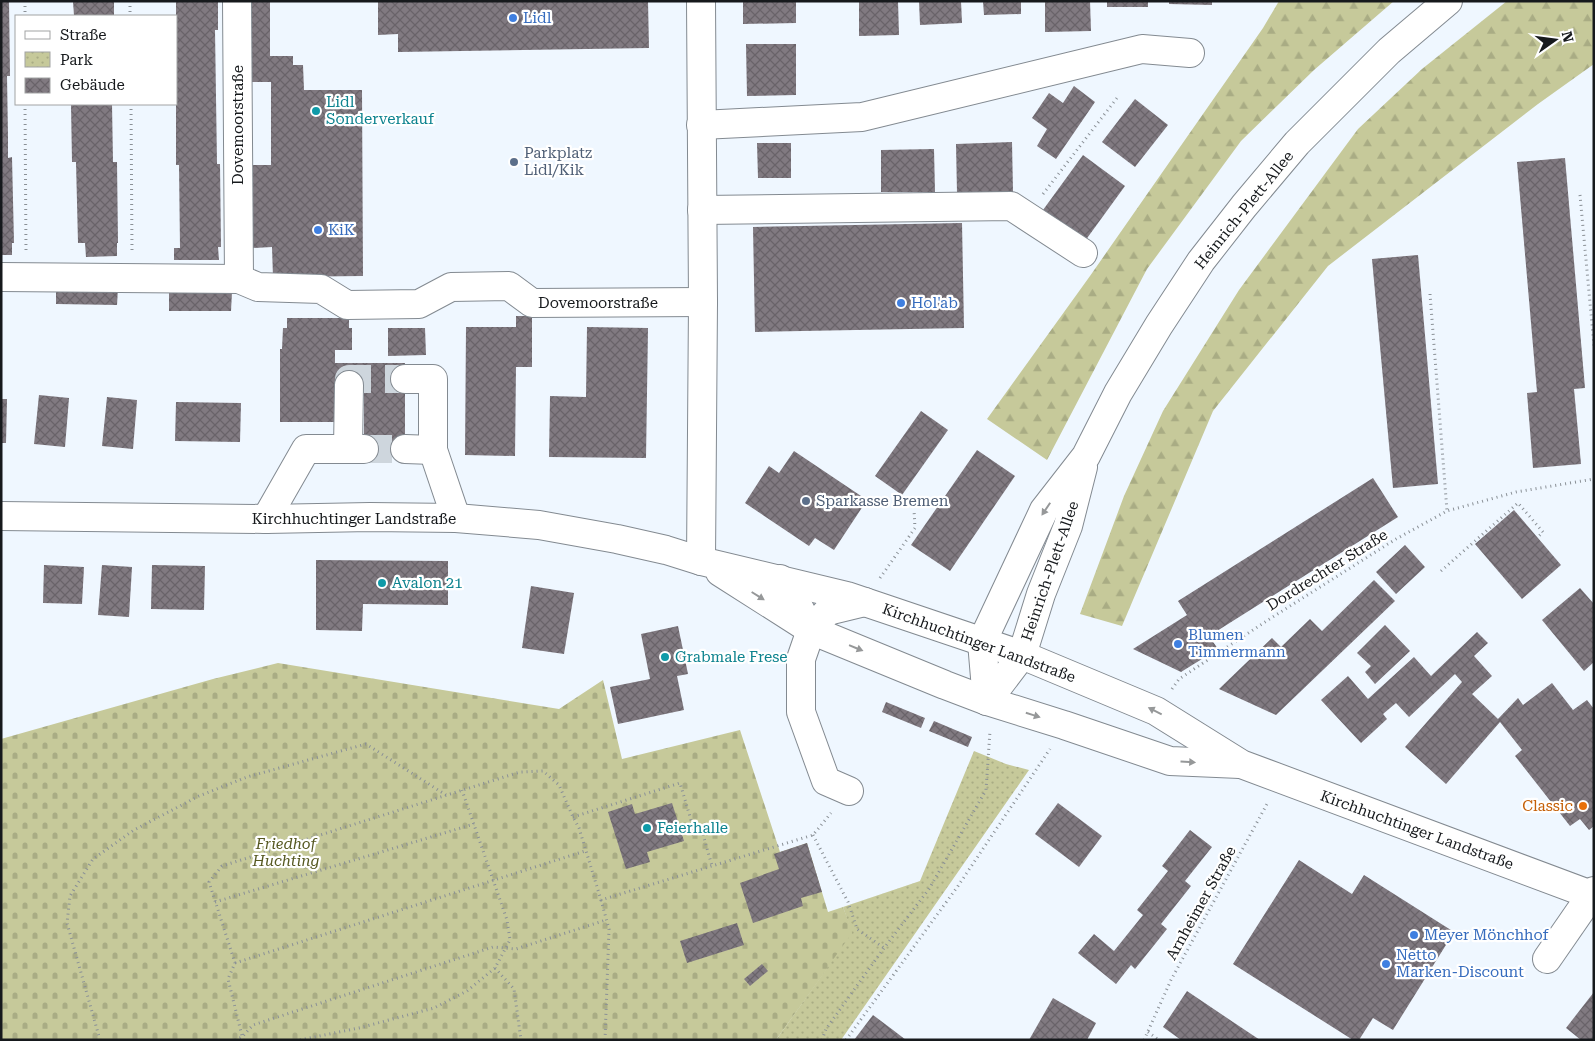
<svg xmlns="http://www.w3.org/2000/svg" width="1595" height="1041" font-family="'Roboto Serif',serif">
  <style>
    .forest { fill: url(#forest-firs) }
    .cemetery { fill: url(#cemetery-stones) }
    .park { fill: url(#park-dots) }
    .building { fill: url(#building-cross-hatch) }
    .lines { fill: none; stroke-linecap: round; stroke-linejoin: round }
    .minor-tunnel { stroke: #ced6dd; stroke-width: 28; stroke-dasharray: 28 14; stroke-linecap: butt }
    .minor-casing { stroke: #838a91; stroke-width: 30 }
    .major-casing { stroke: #838a91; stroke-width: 30 }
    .path { stroke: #8a9096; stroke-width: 3; stroke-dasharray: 1 4; stroke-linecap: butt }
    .minor { stroke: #fff; stroke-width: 28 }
    .major { stroke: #fff; stroke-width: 28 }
    .oneway { fill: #969899 }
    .shop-dot { fill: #3f7fe0; stroke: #fff; stroke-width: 2 }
    .culture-dot { fill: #0f9aa8; stroke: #fff; stroke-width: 2 }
    .service-dot { fill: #5c6f8a; stroke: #fff; stroke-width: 2 }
    .food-dot { fill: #e8710a; stroke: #fff; stroke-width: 2 }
    .labels { text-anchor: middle; stroke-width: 4.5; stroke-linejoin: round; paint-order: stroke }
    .shop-label { font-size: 15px; fill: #366cbe; stroke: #fff; text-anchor: start }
    .culture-label { font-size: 15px; fill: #0d838f; stroke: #fff; text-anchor: start }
    .street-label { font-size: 15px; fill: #16191c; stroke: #fff }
    .service-label { font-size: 15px; fill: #4e5e75; stroke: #fff; text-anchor: start }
    .food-label { font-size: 15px; fill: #c56008; stroke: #fff; text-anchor: end }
    .park-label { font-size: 15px; font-style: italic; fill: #565821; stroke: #fff }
  </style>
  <defs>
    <pattern id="forest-firs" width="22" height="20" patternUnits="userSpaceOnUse" patternTransform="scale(1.25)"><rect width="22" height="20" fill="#c6c99a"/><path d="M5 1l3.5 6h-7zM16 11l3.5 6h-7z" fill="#a9ac84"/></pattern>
    <pattern id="cemetery-stones" width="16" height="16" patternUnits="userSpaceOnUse" patternTransform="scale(1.25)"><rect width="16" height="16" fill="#c6c99a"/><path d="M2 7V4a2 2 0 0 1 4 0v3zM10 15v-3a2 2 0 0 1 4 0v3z" fill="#a9ac84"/></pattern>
    <pattern id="park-dots" width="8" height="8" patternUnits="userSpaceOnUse" patternTransform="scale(1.25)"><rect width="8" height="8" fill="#c6c99a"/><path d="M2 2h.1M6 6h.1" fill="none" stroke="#a9ac84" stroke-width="1.8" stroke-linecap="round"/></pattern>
    <pattern id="building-cross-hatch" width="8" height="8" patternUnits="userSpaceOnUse" patternTransform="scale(1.25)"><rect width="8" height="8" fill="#817a81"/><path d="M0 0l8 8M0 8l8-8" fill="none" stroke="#696369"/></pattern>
  </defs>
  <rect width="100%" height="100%" fill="#eff7ff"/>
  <g class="forest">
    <path d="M1279,1H1394L1314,70L1241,141L1147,269L1047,460L987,419L1090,276L1263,28Z"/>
    <path d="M1507,1H1594V64L1538,104L1328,266L1213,411L1122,626L1080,614L1124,496L1163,411L1239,290L1358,129L1422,69Z"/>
  </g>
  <path class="cemetery" d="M278,663L559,709L603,680L622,759L740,730L780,852L807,843L828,912L843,907L853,933L776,1040H1V739L213,679Z"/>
  <path class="park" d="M974,751L1006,764L1029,770L841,1040H776L852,933L843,907L920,881Z"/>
  <g class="building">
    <path d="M1,1H9L10,76H7L8,137V158L12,157L14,243H12V255H1Z"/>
    <path d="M73,1H114V16H74Z"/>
    <path d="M176,1H218V30H215L217,164H220L221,247H218L219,260H174V248H180L179,165H176Z"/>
    <path d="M250,1H270V56H293V65H303L304,90H362L363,276L273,277L272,247L252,248L251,165H271V82H251Z"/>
    <path d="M378,1H648L649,48L398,52V34L378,35Z"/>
    <path d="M743,1H796V23L743,24Z"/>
    <path d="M859,1H898L899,35L859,36Z"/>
    <path d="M919,1H961L962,23L920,25Z"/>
    <path d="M983,1H1021V14L984,15Z"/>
    <path d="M1045,1H1090L1091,31L1045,32Z"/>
    <rect x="1107" y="1" width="41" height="6"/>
    <path d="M1169,1H1212V5L1169,4Z"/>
    <path d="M746,44H796V95L747,96Z"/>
    <path d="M1074,86L1095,102L1056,159L1037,146L1047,129L1032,118L1049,93L1063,103Z"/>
    <path d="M1135,99L1168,125L1135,167L1102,142Z"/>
    <path d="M71,104H112L113,162H117L118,243H117V256L86,257L85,243H78L76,162H72Z"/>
    <path d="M1012,142L1013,192L957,193L956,144Z"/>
    <path d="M757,143H791V178H758Z"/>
    <path d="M934,149L935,192H881V150Z"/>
    <path d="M1083,155L1125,186L1085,241L1043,210Z"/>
    <path d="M1565,158L1585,388L1574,389L1581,464L1533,468L1527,393L1537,392L1517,162Z"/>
    <path d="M962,223L964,328L755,332L753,227Z"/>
    <path d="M1418,255L1438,484L1393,488L1372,259Z"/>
    <path d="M56,287L118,288L117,305L56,304Z"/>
    <path d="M169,291L232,292L231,311H169Z"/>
    <path d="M516,316H532V367H516L515,456L465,455L466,327H516Z"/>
    <path d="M287,318H349V328H352V350H335V363H405V453H364V385H335V422H280V349H282L283,328H287Z"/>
    <path d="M587,327L648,328L646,458L549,457L550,396L586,397Z"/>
    <path d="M388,328H425L426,355L388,356Z"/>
    <path d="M39,395L69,398L65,447L34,444Z"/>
    <path d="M107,397L137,400L133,449L102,446Z"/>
    <path d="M1,399H7L6,443H1Z"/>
    <path d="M176,402L241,403L240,442L175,441Z"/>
    <path d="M921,411L948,430L902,495L875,476Z"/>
    <path d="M977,450L1015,476L950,571L911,545Z"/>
    <path d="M794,451L867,500L834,550L815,538L809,546L745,503L769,466L779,473Z"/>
    <path d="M1373,478L1398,517L1209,636L1218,649L1181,672L1133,649L1187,615L1178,601Z"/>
    <path d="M1514,510L1561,565L1522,599L1475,544Z"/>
    <path d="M1405,545L1425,567L1396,594L1376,572Z"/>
    <path d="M316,560L448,561V605L363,604L362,631L316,630Z"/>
    <path d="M44,565L84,567L82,604L43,603Z"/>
    <path d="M102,565L132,567L129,617L98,615Z"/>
    <path d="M152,565L205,566L204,610L151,609Z"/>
    <path d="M1374,580L1395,601L1276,715L1219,689L1272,638L1281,647L1310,619L1322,631Z"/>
    <path d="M531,586L574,593L564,654L522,648Z"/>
    <path d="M1580,588L1594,604V662L1584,671L1542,620Z"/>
    <path d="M1385,625L1410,651L1375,684L1365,672L1371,666L1357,653Z"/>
    <path d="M678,626L688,674L677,676L684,710L618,724L610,687L650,679L641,634Z"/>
    <path d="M1477,632L1488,643L1474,656L1492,676L1472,694L1498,719L1518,698L1523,705L1552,683L1573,710L1587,700L1594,709V826L1589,830L1580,819L1570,826L1515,756L1522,750L1500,722L1446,784L1405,747L1462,682L1455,674L1409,717L1396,703L1383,714L1387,719L1361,743L1321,700L1348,676L1368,699L1414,657L1431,676Z"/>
    <path d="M886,702L925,718L921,728L882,712Z"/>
    <path d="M934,721L972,737L968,747L929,731Z"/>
    <path d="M672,803L684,841L647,852L650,862L626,869L608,812L632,804L635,814Z"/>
    <path d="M1058,803L1102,836L1079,867L1035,834Z"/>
    <path d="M1190,830L1212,847L1185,881L1191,886L1161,924L1167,929L1135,969L1131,965L1116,984L1078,953L1094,934L1114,951L1143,915L1137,910L1168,871L1162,866Z"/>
    <path d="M807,843L822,892L801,898L803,906L753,923L740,883L779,869L774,854Z"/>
    <path d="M1299,860L1352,894L1364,875L1454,932L1393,1030L1373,1018L1359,1040H1353L1233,964Z"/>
    <path d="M737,923L744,945L687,963L680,941Z"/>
    <path d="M762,964L768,971L750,986L744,979Z"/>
    <path d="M1187,991L1233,1022L1260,1040H1181L1163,1027Z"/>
    <path d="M1594,992V1040H1581L1566,1028Z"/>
    <path d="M1053,998L1096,1023L1087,1040H1029Z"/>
    <path d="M873,1015L893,1030L906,1040H854Z"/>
  </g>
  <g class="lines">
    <g class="minor-tunnel">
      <path d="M349,385V379H405"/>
      <path d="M364,449H405"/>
    </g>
    <g class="minor-casing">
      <g id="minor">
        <path d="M237,1L239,279"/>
        <path d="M701,1L703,302L701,561"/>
        <path d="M701,125L862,117L1142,49L1190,53"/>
        <path d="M702,210L1011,206L1083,253"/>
        <path d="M1,277L239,279L258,287L321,289L347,305L419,304L451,287L509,286L532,303L703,302"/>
        <path d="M405,379H433V450L456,518"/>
        <path d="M348,449L349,385"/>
        <path d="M405,449L433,450"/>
        <path d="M266,519L306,449H364"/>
        <path d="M780,579L796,602L811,630"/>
        <path d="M849,791L826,781L801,712V659L811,630L828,611L865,602"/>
        <path d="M1547,959L1594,891"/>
      </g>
    </g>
    <g class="major-casing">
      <g id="major">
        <path d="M1,516L266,519L370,517L456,518L539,525L617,539L666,550L701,561L847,596L1022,655L1156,711L1241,764L1594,896"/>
        <path d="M720,572L811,630L945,685L987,701L1064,725L1170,761L1240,764"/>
        <path d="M987,701L982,642L1044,510L1086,456L1118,393L1159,325L1201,261L1244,206L1297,143L1389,51L1448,1"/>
        <path d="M987,701L1022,655L1041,594L1068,526L1083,467"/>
      </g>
    </g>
    <g class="path">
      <path d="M25,1V16"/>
      <path d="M130,1V16"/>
      <path d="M25,104L26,251"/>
      <path d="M131,104L132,251"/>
      <path d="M1043,194L1117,98"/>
      <path d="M1580,195L1594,346"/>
      <path d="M1430,294L1447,511"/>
      <path d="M1441,571L1518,503L1543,532L1538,537"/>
      <path d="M880,578L915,528L914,510"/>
      <path d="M1172,689L1179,679L1268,620L1396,539L1447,511L1516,492L1594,479"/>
      <path d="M573,817L680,783L691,820L702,831L712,866"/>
      <path d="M813,835L848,902L857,929L884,948"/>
      <path d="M601,900L609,929L605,1040"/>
      <path d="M215,902L474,824"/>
      <path d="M235,963L585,851"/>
      <path d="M495,968L514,989L521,1040"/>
      <path d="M1148,1032L1159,1040"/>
      <path d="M100,1040L67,923L70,896L93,859L134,830L199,796L247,777L366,744L446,795"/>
      <path d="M235,1040L242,1037L253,1025L493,947L516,949L606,920"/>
      <path d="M243,1040L228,979L235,963L209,882L222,866L520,772L543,771L559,785L573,817L579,828L601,900L813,835L831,813"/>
      <path d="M300,1040L359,1028L434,1008L467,991L495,968L510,940L507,920L462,790"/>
      <path d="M822,1040L826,1029L884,948L929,889L986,790L990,731"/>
      <path d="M846,1040L958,886L1050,749"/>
      <path d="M1144,1040L1171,980L1267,804"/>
    </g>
    <use href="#minor" class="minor"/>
    <use href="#major" class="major"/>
  </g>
  <defs><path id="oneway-solid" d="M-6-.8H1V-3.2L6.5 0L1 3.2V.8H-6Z" transform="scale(1.25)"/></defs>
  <g class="oneway">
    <use href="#oneway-solid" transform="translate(1046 509) rotate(124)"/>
    <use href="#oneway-solid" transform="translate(758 596) rotate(32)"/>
    <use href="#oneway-solid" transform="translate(856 648) rotate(22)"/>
    <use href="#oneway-solid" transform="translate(1155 711) rotate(-153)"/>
    <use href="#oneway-solid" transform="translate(1033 715) rotate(17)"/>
    <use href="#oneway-solid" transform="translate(1188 762) rotate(3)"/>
  </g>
  <g class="shop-dot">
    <circle cx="513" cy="18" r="5"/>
    <circle cx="318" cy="230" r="5"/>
    <circle cx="901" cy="303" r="5"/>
    <circle cx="1178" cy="644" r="5"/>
    <circle cx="1414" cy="935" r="5"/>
    <circle cx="1386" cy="964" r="5"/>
  </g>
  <g class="culture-dot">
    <circle cx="316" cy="111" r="5"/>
    <circle cx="382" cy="583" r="5"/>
    <circle cx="665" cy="657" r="5"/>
    <circle cx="647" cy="828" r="5"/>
  </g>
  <g class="service-dot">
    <circle cx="514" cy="162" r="5"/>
    <circle cx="806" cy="501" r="5"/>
  </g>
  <circle class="food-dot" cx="1583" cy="806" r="5"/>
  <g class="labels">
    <g class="shop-label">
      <text x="523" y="23">Lidl</text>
      <text x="328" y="235">KiK</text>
      <text x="911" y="308">Hol'ab</text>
      <text x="1188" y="640">Blumen<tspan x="1188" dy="17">Timmermann</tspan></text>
      <text x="1424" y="940">Meyer Mönchhof</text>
      <text x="1396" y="960">Netto<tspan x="1396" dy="17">Marken-Discount</tspan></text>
    </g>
    <g class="culture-label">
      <text x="326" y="107">Lidl<tspan x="326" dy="17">Sonderverkauf</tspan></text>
      <text x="392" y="588">Avalon 21</text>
      <text x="675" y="662">Grabmale Frese</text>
      <text x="657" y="833">Feierhalle</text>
    </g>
    <g class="street-label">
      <text transform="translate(238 125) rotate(-90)" y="5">Dovemoorstraße</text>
      <text transform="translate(1244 210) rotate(-51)" y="5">Heinrich-Plett-Allee</text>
      <text x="598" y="308">Dovemoorstraße</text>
      <text x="354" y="524">Kirchhuchtinger Landstraße</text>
      <text transform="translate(1327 570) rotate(-32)" y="5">Dordrechter Straße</text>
      <text transform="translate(1050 571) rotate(-71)" y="5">Heinrich-Plett-Allee</text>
      <text transform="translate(979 643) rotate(20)" y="5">Kirchhuchtinger Landstraße</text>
      <text transform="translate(1417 830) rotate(20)" y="5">Kirchhuchtinger Landstraße</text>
      <text transform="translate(1201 903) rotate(-61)" y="5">Arnheimer Straße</text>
    </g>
    <g class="service-label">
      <text x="524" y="158">Parkplatz<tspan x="524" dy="17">Lidl/Kik</tspan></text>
      <text x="816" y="506">Sparkasse Bremen</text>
    </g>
    <g class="food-label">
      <text x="1573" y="811">Classic</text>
    </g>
    <g class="park-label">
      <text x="286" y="849">Friedhof<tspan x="286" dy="17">Huchting</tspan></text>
    </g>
  </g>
  <rect width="1595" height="1041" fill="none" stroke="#16191c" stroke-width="5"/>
  <rect x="15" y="15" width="162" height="90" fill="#ffffff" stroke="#a2a3a4"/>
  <rect x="25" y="31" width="25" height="8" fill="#ffffff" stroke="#a2a3a4"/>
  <text x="60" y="40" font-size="15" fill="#16191c">Straße</text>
  <rect x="25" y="52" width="25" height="15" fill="url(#park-dots)" stroke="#a2a3a4"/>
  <text x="60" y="65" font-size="15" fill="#16191c">Park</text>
  <rect x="25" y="78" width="25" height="15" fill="url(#building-cross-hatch)" stroke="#a2a3a4"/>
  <text x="60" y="90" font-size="15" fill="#16191c">Gebäude</text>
  <g transform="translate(1555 40) rotate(76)" stroke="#ffffff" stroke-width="4" paint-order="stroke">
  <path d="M0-4L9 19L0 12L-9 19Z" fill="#16191c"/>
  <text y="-8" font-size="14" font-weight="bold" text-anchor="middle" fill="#16191c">N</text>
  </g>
</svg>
